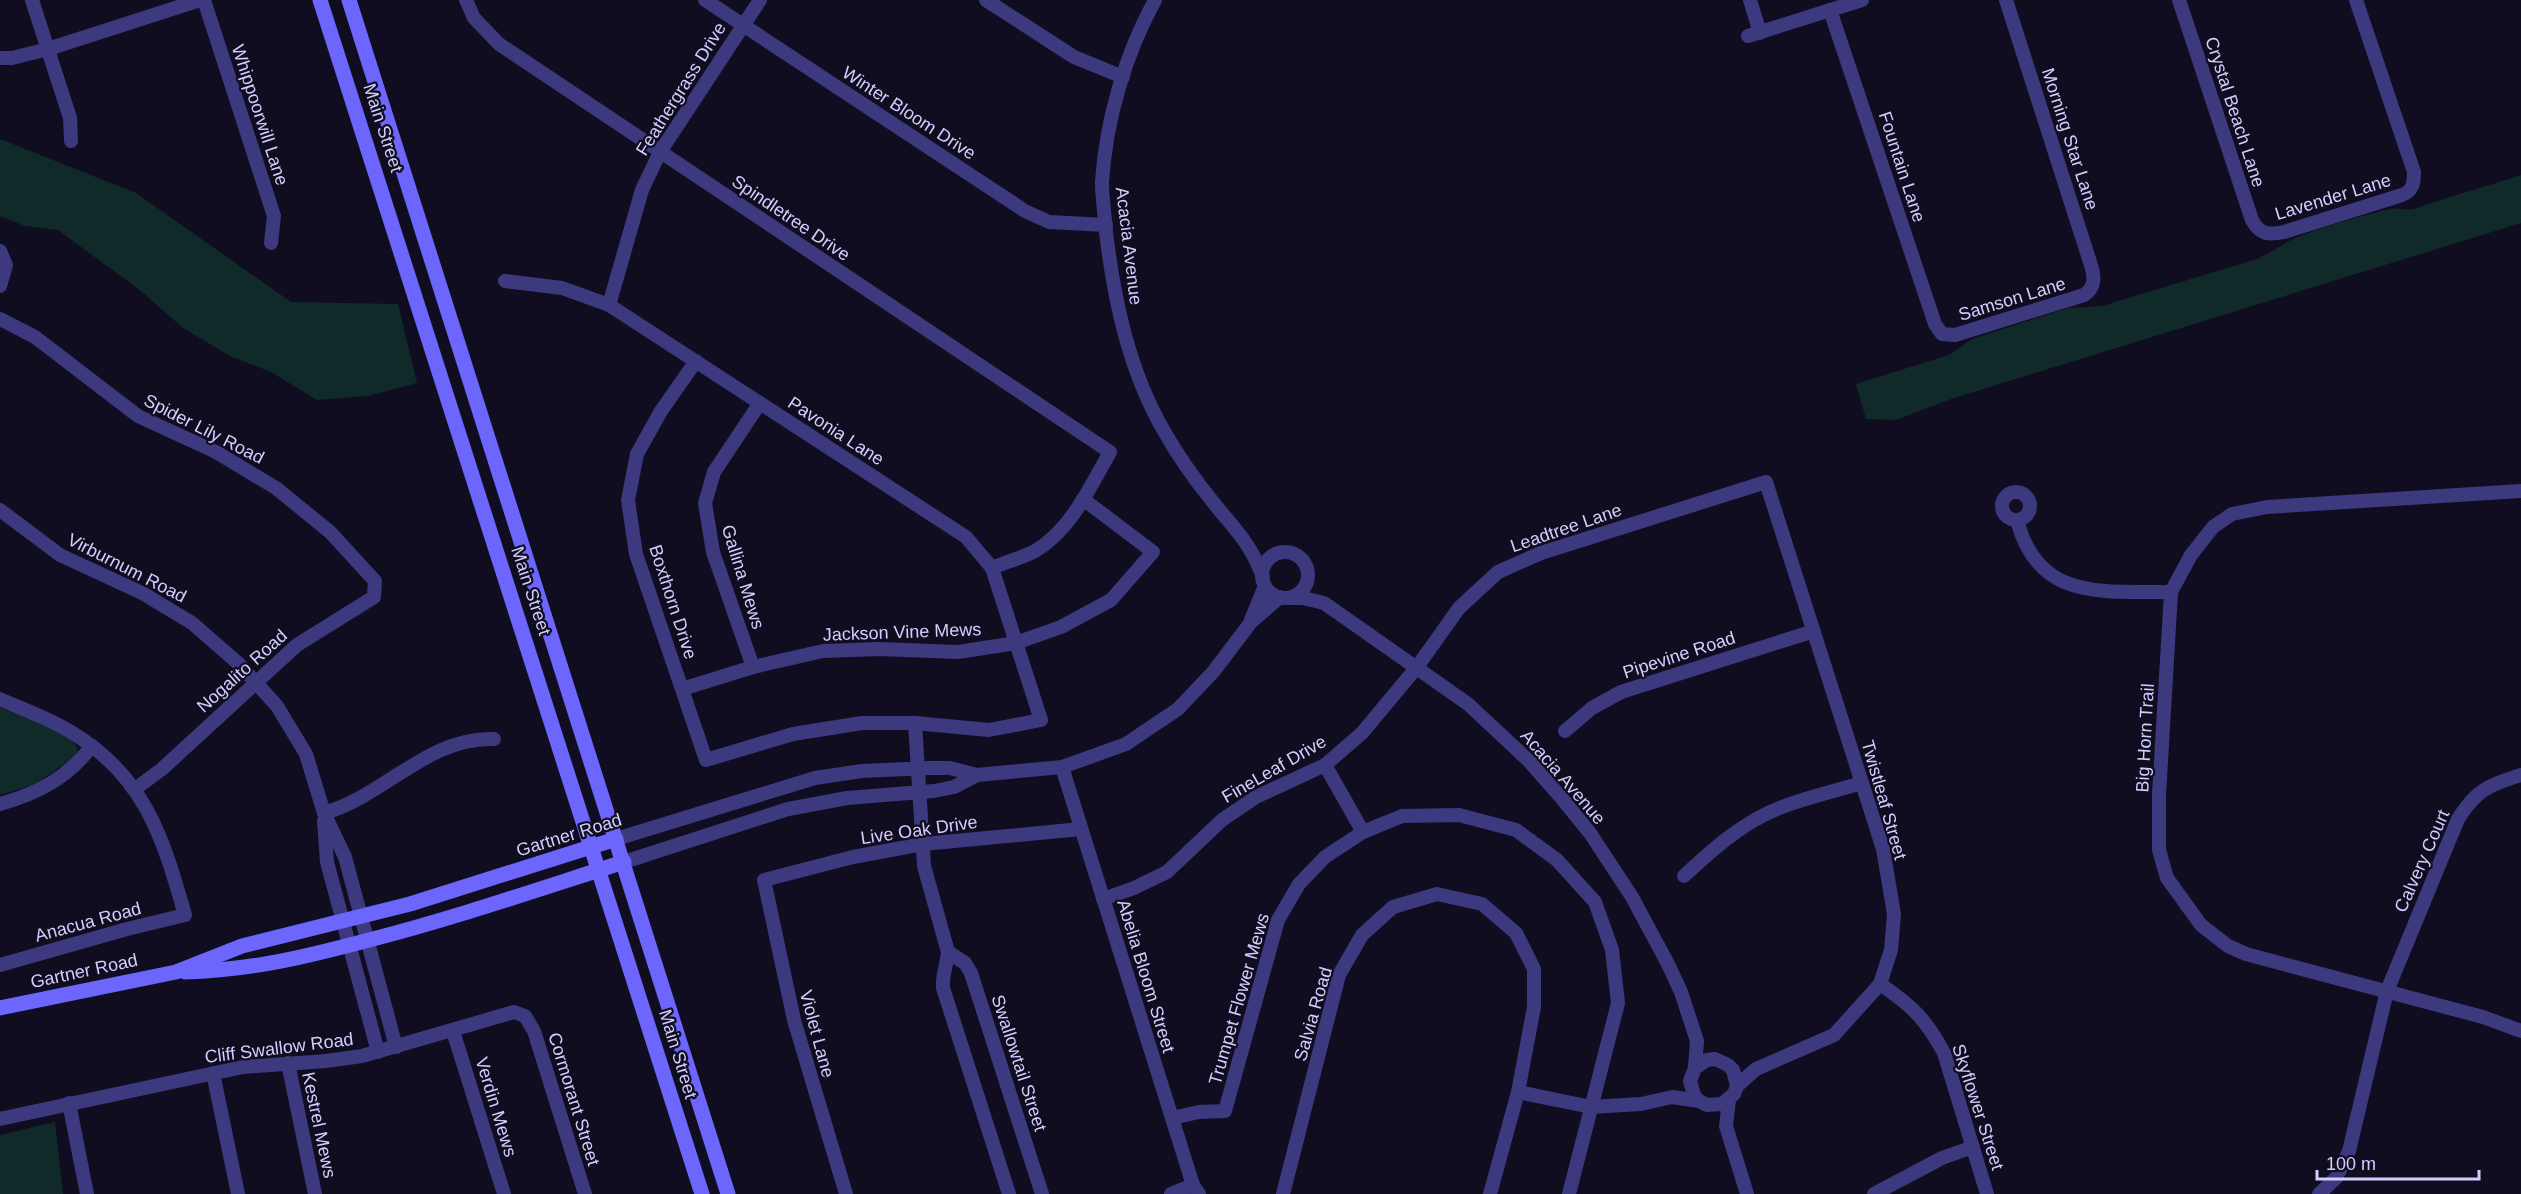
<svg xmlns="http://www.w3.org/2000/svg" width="2521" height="1194" font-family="Arial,sans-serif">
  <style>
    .green { fill: #102a2a }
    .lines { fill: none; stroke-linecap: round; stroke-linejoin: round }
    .street { stroke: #3c397f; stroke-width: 14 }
    .secondary { stroke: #6c66fc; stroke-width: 15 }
    .labels { text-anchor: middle; stroke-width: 4.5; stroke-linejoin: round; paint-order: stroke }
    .street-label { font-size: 18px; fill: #d4cefe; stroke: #110d20 }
  </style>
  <rect width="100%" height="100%" fill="#110d20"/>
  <g class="green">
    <path d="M0,139L136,193L291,302L398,304L417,383L368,396L317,400L271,372L230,356L183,328L141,291L58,230L25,226L0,216Z"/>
    <path d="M2521,175V223L1951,399L1896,420L1866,419L1856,384L1949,355L1972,339L2068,308L2102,306L2257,259C2270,253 2281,245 2293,239C2320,227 2361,216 2390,209C2399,207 2407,212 2417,208C2450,196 2486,187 2521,175Z"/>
    <path d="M0,707C22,719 69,726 78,750L76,756L36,784L0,795Z"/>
    <path d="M55,1122L63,1194H0V1135Z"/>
  </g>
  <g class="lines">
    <g class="street">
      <path d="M32,0L70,118L71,141"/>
      <path d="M204,0L274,216L271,243"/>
      <path d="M466,0L474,18L499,44L1110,452C1090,487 1071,530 1035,551C1022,558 1005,562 992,568"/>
      <path d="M705,0L1025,211L1049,222L1106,225"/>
      <path d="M986,0L1074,57L1123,77"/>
      <path d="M1155,0C1125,55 1106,120 1102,182C1102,198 1105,216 1106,232C1114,300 1129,371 1164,431C1178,456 1195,480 1213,502C1235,530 1250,542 1263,577"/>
      <path d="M1750,0L1760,33"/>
      <path d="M2179,0L2252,220C2260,235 2269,235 2284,232L2402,195C2413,191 2414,183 2414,172L2356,0"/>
      <path d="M1830,10L1935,324L1942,334L1955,335L2084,295C2097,287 2094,274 2090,262L2006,0"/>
      <path d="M1748,36L1862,0"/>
      <path d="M0,58H12L48,49L200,0"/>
      <path d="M0,251L6,265L0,286"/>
      <path d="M505,281L562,288L609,305L966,537L992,568L1041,720L989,730L915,723H862L793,734L706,760L636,554L628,500L637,454L661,411L696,361"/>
      <path d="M609,305L642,190L660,152L760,0"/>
      <path d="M0,319L35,337L138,416L216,452L276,488L330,532L375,581L374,597L297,645L162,769L135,789"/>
      <path d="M2521,491L2267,507L2232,514L2213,527L2191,555L2171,592L2159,795V850L2167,878L2201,925L2228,946L2246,954L2483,1017L2521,1031"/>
      <circle cx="2016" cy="506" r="14"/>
      <path d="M0,510L60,555L144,594L192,623L239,664L277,706L306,754L324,813L345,857L396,1047"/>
      <path d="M2017,520C2038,602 2104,591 2171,592"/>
      <circle cx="1285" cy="575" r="23"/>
      <path d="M1290,598H1303L1324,603L1468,704L1529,761L1559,795L1590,833L1632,897L1668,964L1681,992L1697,1041L1695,1068"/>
      <path d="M1251,620L1265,586"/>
      <path d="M753,667L713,552L705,503L714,472L760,403"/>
      <path d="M682,689L753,667L823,651L879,649L958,652L1016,643L1061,627L1111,600L1153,552L1083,499"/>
      <path d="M0,699C24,710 49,718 71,732C145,776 163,838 185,915L127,929L0,965"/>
      <path d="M915,723L924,866L948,952C947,965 942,974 943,988L1009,1194"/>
      <path d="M1565,731L1592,708L1621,692L1814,631"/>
      <path d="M1325,765L1363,832"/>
      <path d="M1062,767L1193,1185L1199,1194"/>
      <path d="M0,804C39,793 67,778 92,746"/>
      <path d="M324,813C385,796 427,737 494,739"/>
      <path d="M324,821L327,862L378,1052"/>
      <path d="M616,839L815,778L862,771L929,768H950L977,775L1062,767L1126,744L1178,709L1214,671L1251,622L1280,597"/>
      <path d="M624,862L788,809L847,798L934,791L954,787L977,775"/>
      <path d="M1684,876C1713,849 1744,821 1782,807C1808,797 1835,791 1862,783"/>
      <path d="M1103,899L1134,888L1167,872L1222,820L1256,797L1325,765L1362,733L1417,667L1459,608L1498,572L1541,553L1766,482L1883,849L1894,914L1891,950L1880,984L1834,1035L1756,1069L1737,1086L1734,1094L1722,1104L1707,1105L1699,1101L1694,1095L1690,1081L1695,1068L1707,1060L1715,1059L1728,1065L1733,1070L1737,1086"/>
      <path d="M948,952L965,963L971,973L1042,1194"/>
      <path d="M1880,984C1911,1005 1926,1019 1944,1053L1987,1194"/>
      <path d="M453,1031L504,1194"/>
      <path d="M288,1063L315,1194"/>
      <path d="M213,1073L238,1194"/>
      <path d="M1518,1092L1591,1107L1641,1104L1672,1097L1699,1101"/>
      <path d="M1729,1100L1726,1126L1747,1194"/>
      <path d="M69,1103L87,1194"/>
      <path d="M1172,1118L1199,1112L1225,1111L1278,920L1299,884L1325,857L1363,832L1402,816L1459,815L1516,830L1557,860L1595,902L1612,950L1618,1003L1569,1194"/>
      <path d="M0,1119L243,1067L326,1061L362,1056L514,1012L525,1016L534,1031L585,1194"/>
      <path d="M846,1194L794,1020L764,880L853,857L923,844L1081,829"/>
      <path d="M1171,1194L1193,1185"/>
      <path d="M1283,1194L1339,975L1362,935L1393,907L1437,894L1482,904L1516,933L1534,969V1007L1518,1092L1490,1194"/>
      <path d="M1874,1194L1942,1158L1973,1147"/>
      <path d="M2319,1194L2336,1178L2349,1151L2387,991L2458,819C2476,790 2489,785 2521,775"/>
    </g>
    <g class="secondary">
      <path d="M320,0L702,1194"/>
      <path d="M349,0L728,1194"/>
      <path d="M185,972C252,970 305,957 369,940C455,918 539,889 624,862"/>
      <path d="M0,1008L176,972L242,946L410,904L616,839"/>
    </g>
  </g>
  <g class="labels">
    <g class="street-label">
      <text transform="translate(681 89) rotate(-58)" y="6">Feathergrass Drive</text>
      <text transform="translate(2235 112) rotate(72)" y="6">Crystal Beach Lane</text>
      <text transform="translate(909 113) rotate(33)" y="6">Winter Bloom Drive</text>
      <text transform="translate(260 115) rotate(72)" y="6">Whippoorwill Lane</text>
      <text transform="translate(383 128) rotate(72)" y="6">Main Street</text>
      <text transform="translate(2070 139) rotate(72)" y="6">Morning Star Lane</text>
      <text transform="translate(1902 167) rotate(72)" y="6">Fountain Lane</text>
      <text transform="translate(2333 197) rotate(-17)" y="6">Lavender Lane</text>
      <text transform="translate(791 218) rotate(34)" y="6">Spindletree Drive</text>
      <text transform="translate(1129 246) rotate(83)" y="6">Acacia Avenue</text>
      <text transform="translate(2012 299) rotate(-17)" y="6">Samson Lane</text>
      <text transform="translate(204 429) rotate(27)" y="6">Spider Lily Road</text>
      <text transform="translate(836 431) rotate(33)" y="6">Pavonia Lane</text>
      <text transform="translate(1566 528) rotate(-19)" y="6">Leadtree Lane</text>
      <text transform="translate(127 568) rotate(27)" y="6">Virburnum Road</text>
      <text transform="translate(743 577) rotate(73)" y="6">Gallina Mews</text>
      <text transform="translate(531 591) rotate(72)" y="6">Main Street</text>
      <text transform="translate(673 602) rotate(72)" y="6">Boxthorn Drive</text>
      <text transform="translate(902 632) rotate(-2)" y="6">Jackson Vine Mews</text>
      <text transform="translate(1679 655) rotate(-18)" y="6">Pipevine Road</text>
      <text transform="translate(242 671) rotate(-42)" y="6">Nogalito Road</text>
      <text transform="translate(2145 738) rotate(-87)" y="6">Big Horn Trail</text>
      <text transform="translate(1274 769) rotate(-30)" y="6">FineLeaf Drive</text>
      <text transform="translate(1563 777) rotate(49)" y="6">Acacia Avenue</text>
      <text transform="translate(1884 800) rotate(74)" y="6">Twistleaf Street</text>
      <text transform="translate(919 830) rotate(-8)" y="6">Live Oak Drive</text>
      <text transform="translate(569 835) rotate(-17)" y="6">Gartner Road</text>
      <text transform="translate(2422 861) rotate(-66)" y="6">Calvery Court</text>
      <text transform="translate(88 922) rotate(-15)" y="6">Anacua Road</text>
      <text transform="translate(84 971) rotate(-12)" y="6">Gartner Road</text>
      <text transform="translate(1146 976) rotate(73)" y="6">Abelia Bloom Street</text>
      <text transform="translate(1239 999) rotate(-74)" y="6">Trumpet Flower Mews</text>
      <text transform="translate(1313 1014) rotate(-74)" y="6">Salvia Road</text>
      <text transform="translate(817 1034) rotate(75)" y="6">Violet Lane</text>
      <text transform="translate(279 1048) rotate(-7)" y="6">Cliff Swallow Road</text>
      <text transform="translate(678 1054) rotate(73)" y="6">Main Street</text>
      <text transform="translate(1019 1063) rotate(72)" y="6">Swallowtail Street</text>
      <text transform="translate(574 1099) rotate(73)" y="6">Cormorant Street</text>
      <text transform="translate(496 1107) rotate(73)" y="6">Verdin Mews</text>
      <text transform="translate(1978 1107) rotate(72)" y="6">Skyflower Street</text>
      <text transform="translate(319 1125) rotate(78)" y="6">Kestrel Mews</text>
    </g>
  </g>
  <path d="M2317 1170v9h162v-9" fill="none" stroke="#d4cefe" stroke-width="3"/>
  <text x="2326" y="1170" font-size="18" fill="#d4cefe" stroke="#110d20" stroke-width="4.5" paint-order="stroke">100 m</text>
</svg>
